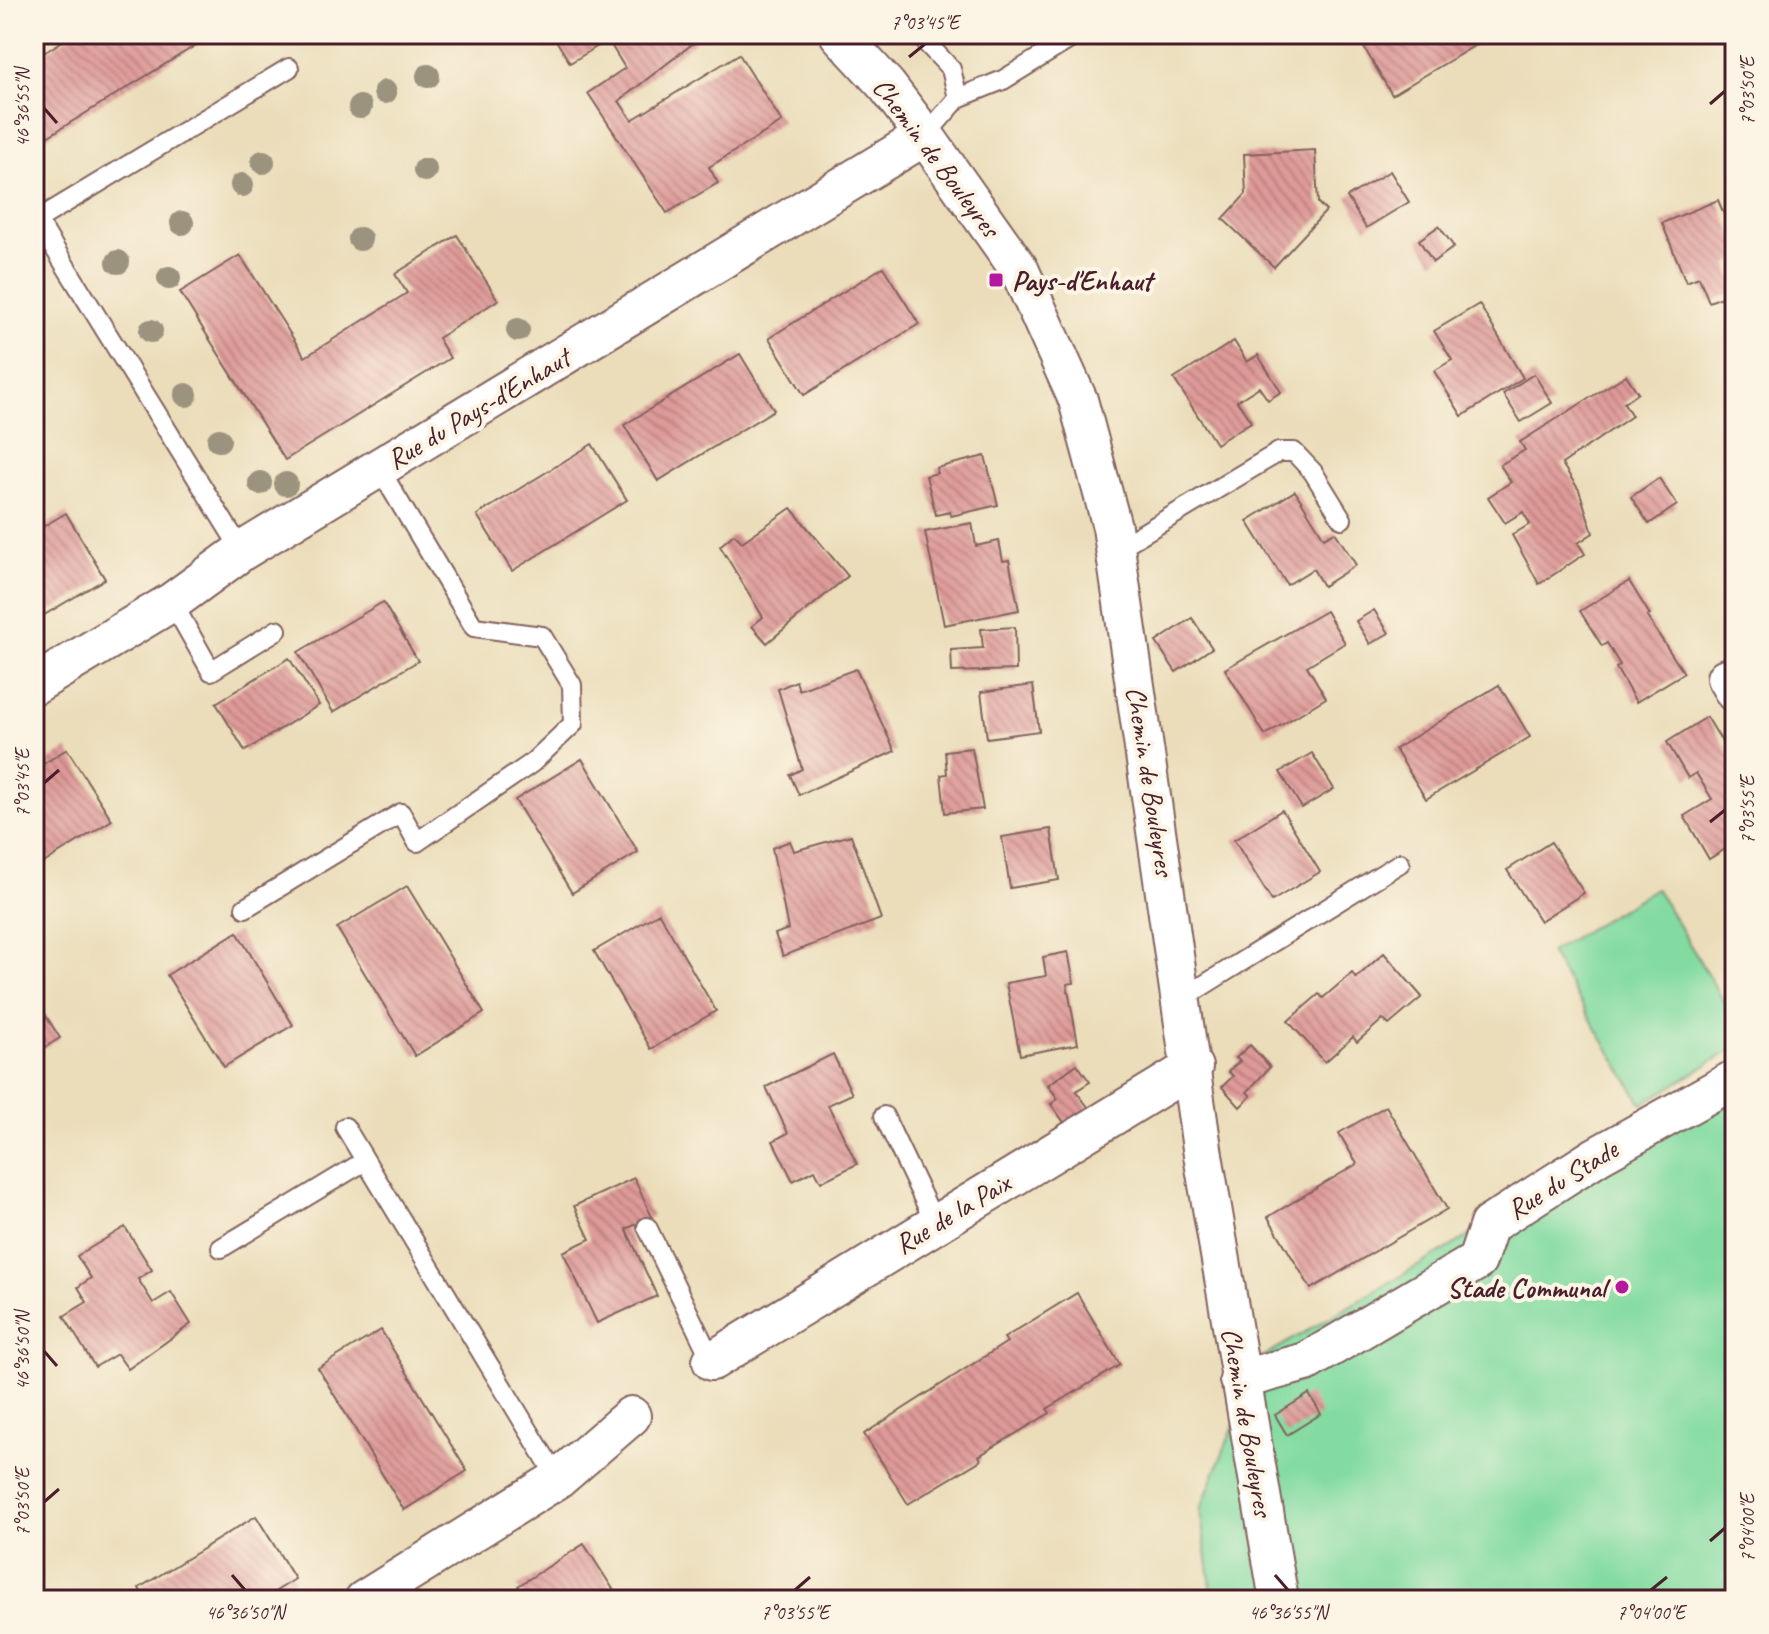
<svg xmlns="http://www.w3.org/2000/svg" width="1769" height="1634" font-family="Caveat,sans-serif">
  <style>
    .green { fill: #83dba1; stroke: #667d66; stroke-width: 2 }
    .building { fill: url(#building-back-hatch) }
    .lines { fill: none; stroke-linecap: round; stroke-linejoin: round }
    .service-casing { stroke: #82625d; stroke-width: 22 }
    .minor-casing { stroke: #82625d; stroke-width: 42 }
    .service { stroke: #fff; stroke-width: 18 }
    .minor { stroke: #fff; stroke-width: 38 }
    .tree { fill: #9c937f }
    .ticks { fill: none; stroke: #4a1f2b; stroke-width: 3 }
    .poi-dot { fill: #b5179e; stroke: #fcf5e5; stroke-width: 3 }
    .labels { text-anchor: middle; stroke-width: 8; stroke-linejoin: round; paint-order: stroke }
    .street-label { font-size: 28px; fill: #4a1f2b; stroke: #fcf5e5 }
    .poi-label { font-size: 28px; font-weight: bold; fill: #4a1f2b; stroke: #fcf5e5; text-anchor: start }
    .neatline { fill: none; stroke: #4a1f2b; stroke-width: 3 }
    .ticks-label { font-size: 20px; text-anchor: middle; fill: #4a1f2b }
  </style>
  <defs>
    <pattern id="building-back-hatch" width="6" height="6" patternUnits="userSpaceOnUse" patternTransform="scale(2)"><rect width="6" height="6" fill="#de9a98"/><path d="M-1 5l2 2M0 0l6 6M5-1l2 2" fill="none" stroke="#b67d7c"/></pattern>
  </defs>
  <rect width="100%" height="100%" fill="#fcf5e5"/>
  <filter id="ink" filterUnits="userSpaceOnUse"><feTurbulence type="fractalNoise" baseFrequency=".0125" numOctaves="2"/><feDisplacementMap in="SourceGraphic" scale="16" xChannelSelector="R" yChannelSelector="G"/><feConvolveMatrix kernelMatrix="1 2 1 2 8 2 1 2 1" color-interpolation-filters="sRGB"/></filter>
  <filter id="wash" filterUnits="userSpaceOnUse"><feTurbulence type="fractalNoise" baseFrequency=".006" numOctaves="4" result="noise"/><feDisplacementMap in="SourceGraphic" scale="32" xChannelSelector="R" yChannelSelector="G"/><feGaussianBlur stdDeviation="1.8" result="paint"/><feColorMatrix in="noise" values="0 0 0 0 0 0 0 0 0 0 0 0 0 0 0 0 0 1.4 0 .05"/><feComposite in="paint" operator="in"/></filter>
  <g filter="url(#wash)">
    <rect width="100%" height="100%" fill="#ebddba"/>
    <g class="green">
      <path d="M1656,888L1735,1020V1048L1642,1104L1550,952Z"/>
      <path d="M1735,1080V1600H1213L1200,1510L1261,1358Z"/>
    </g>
    <g id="blocks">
      <g class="building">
        <path d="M74,34H214L34,145V59Z"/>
        <path d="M557,34H690L696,41L619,101L632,120L739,54L782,122L709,167L718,183L667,213L588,93L625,68L608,40L570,63L554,37Z"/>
        <path d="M1356,34H1494L1392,95Z"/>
        <path d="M1315,150L1318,203L1326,211L1274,267L1223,219L1246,194L1244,154Z"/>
        <path d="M1390,171L1409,202L1366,228L1347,197Z"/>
        <path d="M1718,200L1735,240V261L1728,264L1735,292L1709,302L1699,277L1686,282L1662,223Z"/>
        <path d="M1439,226L1454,247L1433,262L1419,240Z"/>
        <path d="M457,235L498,300L438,338L450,358L285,460L180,292L240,255L305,357L407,293L395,274Z"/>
        <path d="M883,267L919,324L804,395L769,338Z"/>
        <path d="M1479,304L1523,378L1462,416L1434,371L1452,360L1434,331Z"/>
        <path d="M1234,341L1247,362L1258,355L1281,392L1268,400L1259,387L1237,401L1251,422L1216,444L1174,379Z"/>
        <path d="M740,354L774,410L658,481L624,425Z"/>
        <path d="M1534,374L1552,403L1521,422L1503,394Z"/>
        <path d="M1626,375L1638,393L1624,403L1632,416L1562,464L1579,490L1593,533L1578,543L1585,554L1539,584L1512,535L1530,524L1523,512L1505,523L1488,497L1511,482L1500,465L1525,450L1520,442Z"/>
        <path d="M592,444L627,500L512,571L477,515Z"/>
        <path d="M985,456L998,505L951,516L950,512L936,515L926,476L937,473L936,468Z"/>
        <path d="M1659,478L1677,505L1649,524L1631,497Z"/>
        <path d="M1295,491L1324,538L1335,532L1356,565L1323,586L1313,569L1287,585L1247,521Z"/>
        <path d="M791,508L848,576L767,643L752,626L763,617L720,546L734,534L742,542Z"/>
        <path d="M66,513L105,579L34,621V532Z"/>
        <path d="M972,523L976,546L999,541L1003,561L1009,560L1019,610L944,625L925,532Z"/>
        <path d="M1629,581L1650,615L1647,617L1684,673L1636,702L1616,668L1620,665L1607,643L1602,646L1580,611Z"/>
        <path d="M383,602L418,661L333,712L298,652Z"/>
        <path d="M1374,610L1389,633L1370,644L1356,621Z"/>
        <path d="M1326,611L1345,643L1307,666L1326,698L1265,735L1225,669Z"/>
        <path d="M1192,618L1212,648L1176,672L1156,642Z"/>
        <path d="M1015,627L1016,670L952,672L951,650L983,648L981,629Z"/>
        <path d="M289,658L319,705L245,751L216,703Z"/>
        <path d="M856,669L895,751L799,795L790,775L802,769L778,689L796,681L799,690Z"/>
        <path d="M1033,685L1039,731L987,738L981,692Z"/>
        <path d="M1499,685L1530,737L1426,799L1395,749Z"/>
        <path d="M1707,717L1735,763V843L1709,859L1684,816L1712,799L1696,773L1688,778L1667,742Z"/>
        <path d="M972,748L983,809L945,813L941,775L947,774L945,751Z"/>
        <path d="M67,749L112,820L34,869V770Z"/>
        <path d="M1312,753L1334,789L1302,808L1280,772Z"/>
        <path d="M582,759L638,852L572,893L515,800Z"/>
        <path d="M1282,810L1320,872L1272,901L1234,840Z"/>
        <path d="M1051,829L1059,880L1010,888L1002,837Z"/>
        <path d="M851,835L881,919L783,956L775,934L788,929L772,848L790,841L794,851Z"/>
        <path d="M1551,842L1584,893L1540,921L1507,870Z"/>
        <path d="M407,886L484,1013L415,1056L337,928Z"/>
        <path d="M659,913L716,1011L651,1049L594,951Z"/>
        <path d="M237,932L293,1025L224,1067L167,975Z"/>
        <path d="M1068,952L1074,983L1067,984L1078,1044L1020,1055L1006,983L1046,976L1043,957Z"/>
        <path d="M1384,953L1422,997L1389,1025L1383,1019L1357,1042L1353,1037L1325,1062L1288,1021L1319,994L1323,998L1352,973L1356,978Z"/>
        <path d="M34,997L60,1038L34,1054Z"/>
        <path d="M1250,1045L1270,1067L1247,1092L1251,1096L1240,1107L1222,1087L1233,1076L1228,1071L1240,1061L1236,1058Z"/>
        <path d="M833,1054L852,1094L828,1105L857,1164L821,1182L815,1170L793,1181L773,1141L788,1133L766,1087Z"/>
        <path d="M1077,1064L1090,1082L1076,1091L1091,1111L1068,1128L1051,1104L1058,1099L1048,1085Z"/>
        <path d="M1386,1106L1447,1209L1311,1289L1268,1217L1357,1164L1339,1133Z"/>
        <path d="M634,1178L652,1217L626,1229L657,1296L597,1323L563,1252L590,1239L574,1206Z"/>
        <path d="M125,1227L152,1270L138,1279L153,1303L171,1292L191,1324L128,1369L117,1354L95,1367L64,1316L87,1302L78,1287L91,1278L77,1256Z"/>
        <path d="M1077,1293L1120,1365L1047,1409L1050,1413L979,1456L981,1460L908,1504L864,1434L1007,1342L1004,1338Z"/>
        <path d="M381,1330L467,1471L404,1510L318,1368Z"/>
        <path d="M1309,1394L1321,1414L1287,1435L1275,1415Z"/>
        <path d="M256,1516L295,1579L262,1600H146L139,1588Z"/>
        <path d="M584,1544L620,1600H527L518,1586Z"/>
      </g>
    </g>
  </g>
  <g filter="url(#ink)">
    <use href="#blocks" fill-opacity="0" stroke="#82625d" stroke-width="2"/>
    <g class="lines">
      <g class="service-casing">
        <g id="service">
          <path d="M918,34L951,69L958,98L925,136"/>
          <path d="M958,98L1003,80L1078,34"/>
          <path d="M1115,550L1279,452H1294L1313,472L1342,519"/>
          <path d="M242,551L37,220L289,68"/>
          <path d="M172,602L211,671L277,630"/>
          <path d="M245,908L401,813L417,842L532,763L573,724L572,685L542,636L474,627L379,468"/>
          <path d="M1183,998L1400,863"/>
          <path d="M884,1116L935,1223"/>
          <path d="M345,1127L558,1479"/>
          <path d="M647,1227L712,1361"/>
          <path d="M221,1248L365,1161"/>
        </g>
      </g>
      <g class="minor-casing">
        <g id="minor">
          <path d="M839,34L887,86L925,136L1019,269L1078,400L1112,527L1203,1155L1279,1600"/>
          <path d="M1726,678L1735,693"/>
          <path d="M34,685L172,602L242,551L925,136"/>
          <path d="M712,1361L1193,1067"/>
          <path d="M1239,1380L1306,1362L1477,1261L1489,1225L1597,1156L1735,1079"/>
          <path d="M364,1600L558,1479L631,1416"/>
        </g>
      </g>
      <use href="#service" class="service"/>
      <use href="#minor" class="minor"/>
    </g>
    <g class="tree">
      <circle cx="428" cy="76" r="12"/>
      <circle cx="385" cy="92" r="12"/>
      <circle cx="360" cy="107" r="12"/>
      <circle cx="263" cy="162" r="12"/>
      <circle cx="425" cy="170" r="12"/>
      <circle cx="242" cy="185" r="12"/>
      <circle cx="182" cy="223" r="12"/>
      <circle cx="360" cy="239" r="12"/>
      <circle cx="118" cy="262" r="12"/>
      <circle cx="169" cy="278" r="12"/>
      <circle cx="518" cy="330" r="12"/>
      <circle cx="151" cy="331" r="12"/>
      <circle cx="186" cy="395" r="12"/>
      <circle cx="219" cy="440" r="12"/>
      <circle cx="260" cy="483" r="12"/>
      <circle cx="286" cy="484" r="12"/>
    </g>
  </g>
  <path class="ticks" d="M909,57L925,44M1710,104L1725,91M44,108L57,123M44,783L59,770M1710,822L1725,810M44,1351L57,1366M44,1502L59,1489M1710,1541L1725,1528M232,1575L245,1590M1275,1575L1288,1590M795,1590L810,1577M1651,1590L1667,1577"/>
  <g class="poi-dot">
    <rect x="988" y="272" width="16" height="16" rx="4"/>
    <circle cx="1622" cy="1287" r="8"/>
  </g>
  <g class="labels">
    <g class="street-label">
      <text transform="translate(937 157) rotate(53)" y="10">Chemin de Bouleyres</text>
      <text transform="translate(478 408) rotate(-31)" y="10">Rue du Pays-d'Enhaut</text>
      <text transform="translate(1151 781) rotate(81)" y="10">Chemin de Bouleyres</text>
      <text transform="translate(1562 1179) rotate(-32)" y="10">Rue du Stade</text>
      <text transform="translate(952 1213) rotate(-31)" y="10">Rue de la Paix</text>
      <text transform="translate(1248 1422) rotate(80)" y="10">Chemin de Bouleyres</text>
    </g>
    <g class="poi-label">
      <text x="1012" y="290">Pays-d'Enhaut</text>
      <text x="1606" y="1297" text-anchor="end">Stade Communal</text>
    </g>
  </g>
  <rect width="1769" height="1634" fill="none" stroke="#fcf5e5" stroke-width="88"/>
  <rect x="44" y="44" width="1681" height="1546" class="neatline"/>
  <g class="ticks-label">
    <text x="925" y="29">7°03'45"E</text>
    <text transform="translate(1747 91) rotate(-90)" y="7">7°03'50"E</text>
    <text transform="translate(22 108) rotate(-90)" y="7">46°36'55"N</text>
    <text transform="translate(22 783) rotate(-90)" y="7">7°03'45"E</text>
    <text transform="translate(1747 810) rotate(-90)" y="7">7°03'55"E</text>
    <text transform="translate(22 1351) rotate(-90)" y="7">46°36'50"N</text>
    <text transform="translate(22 1502) rotate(-90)" y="7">7°03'50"E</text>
    <text transform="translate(1747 1528) rotate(-90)" y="7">7°04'00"E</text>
    <text x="245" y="1619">46°36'50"N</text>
    <text x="795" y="1619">7°03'55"E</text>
    <text x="1288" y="1619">46°36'55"N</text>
    <text x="1651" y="1619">7°04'00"E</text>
  </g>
</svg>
